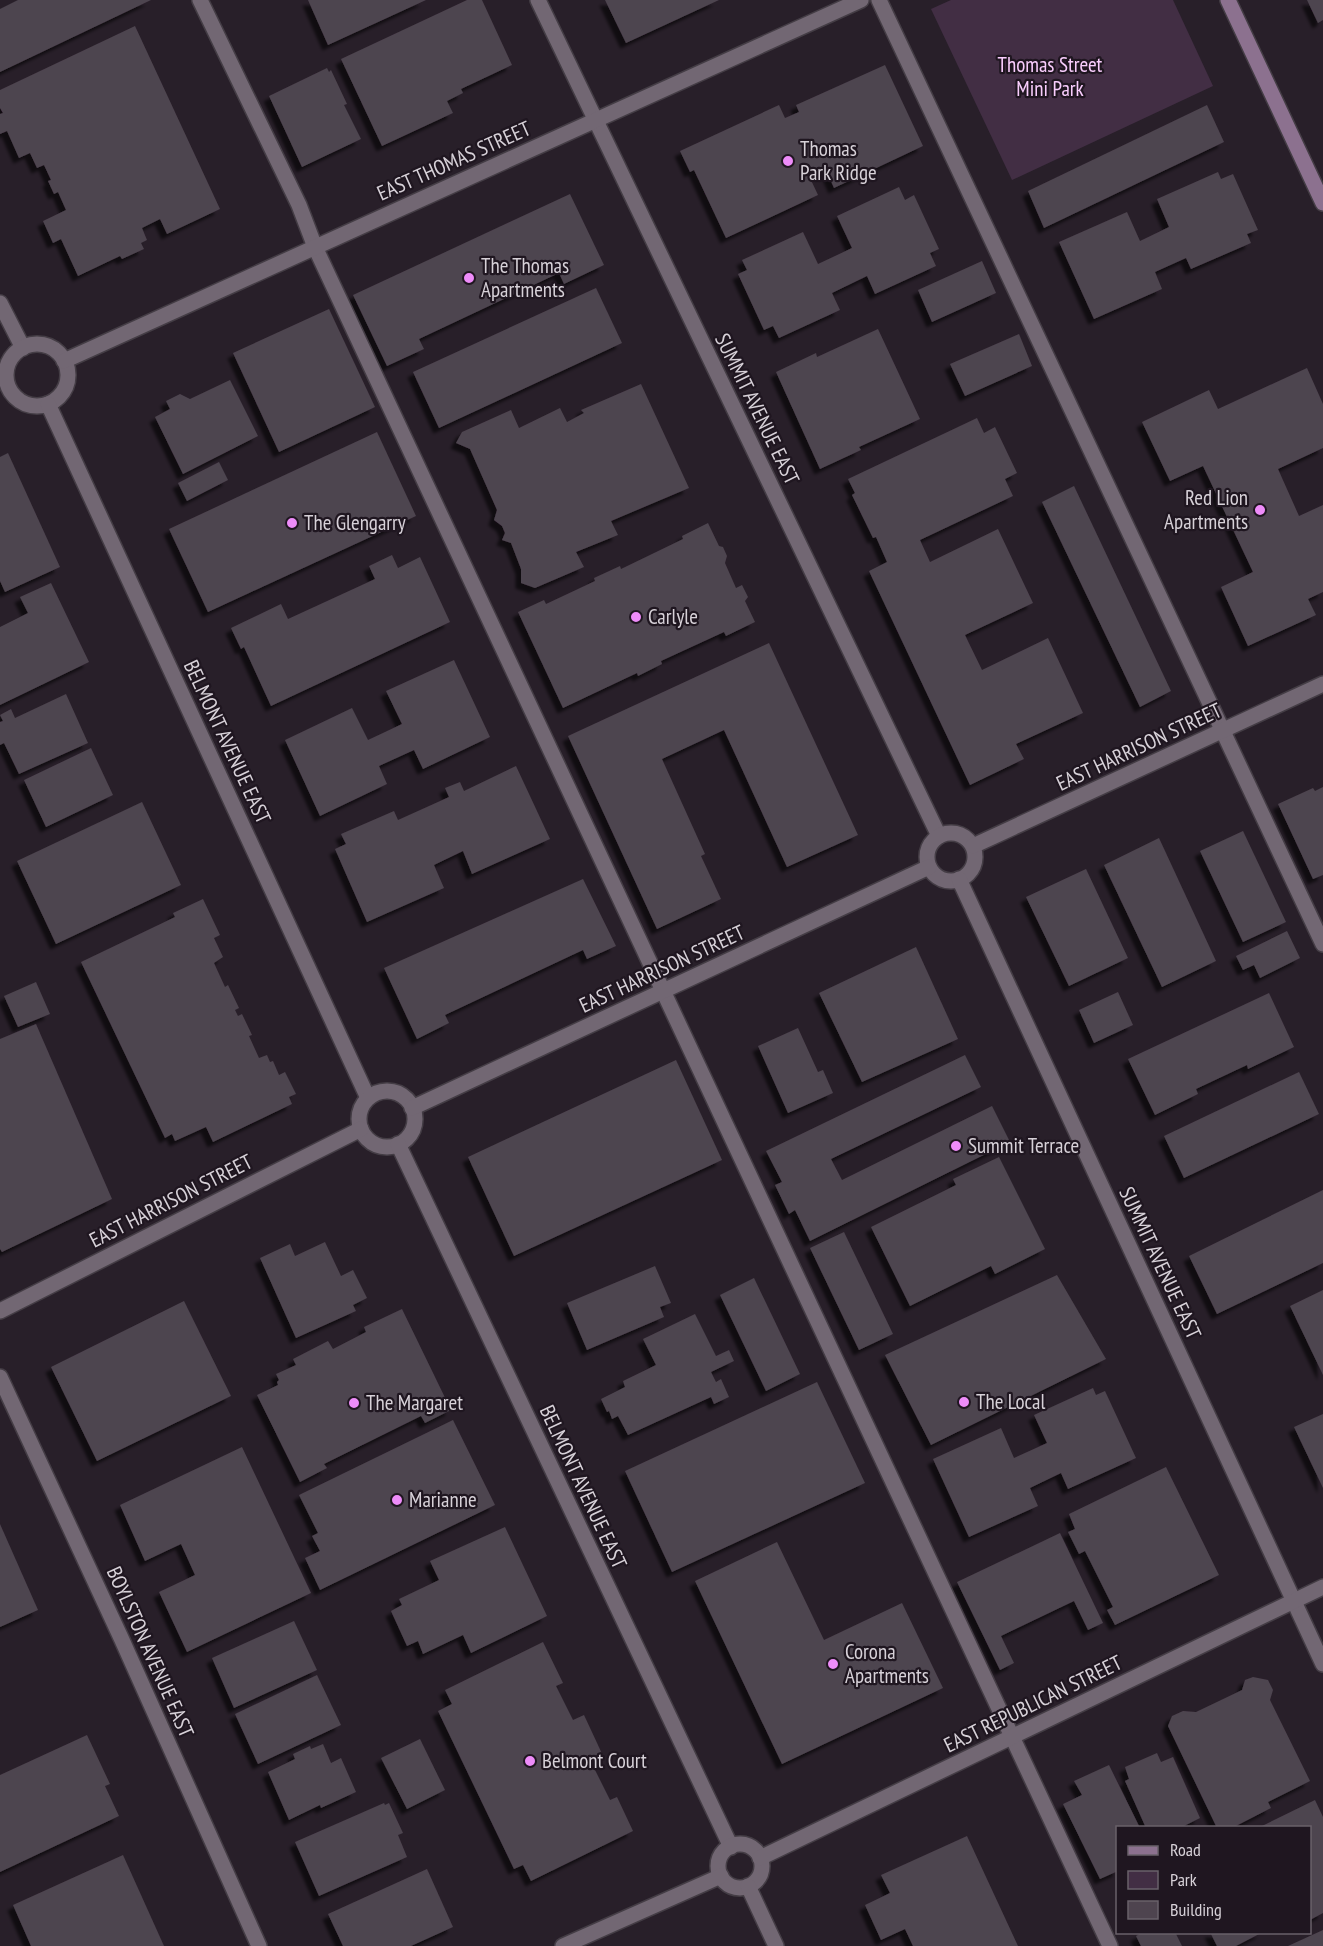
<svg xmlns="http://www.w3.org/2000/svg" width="1323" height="1946" font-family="'PT Sans Narrow',sans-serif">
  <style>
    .green { fill: #422e44 }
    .building { fill: #4e444f; filter: url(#shadow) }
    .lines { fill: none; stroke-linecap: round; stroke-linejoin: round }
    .lane-casing { stroke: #443d45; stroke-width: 18 }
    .street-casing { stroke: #443d45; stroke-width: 18 }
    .secondary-casing { stroke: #443d45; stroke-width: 18 }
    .lane { stroke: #726773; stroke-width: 15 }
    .street { stroke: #726773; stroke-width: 15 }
    .secondary { stroke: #8c718f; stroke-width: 15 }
    .poi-dot { fill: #ee8cf9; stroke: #1f1620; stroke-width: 2 }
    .labels { text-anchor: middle; stroke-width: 4.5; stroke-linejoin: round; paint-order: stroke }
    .park-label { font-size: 21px; fill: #f9cdfd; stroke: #1f1620 }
    .poi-label { font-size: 21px; fill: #d7d1d8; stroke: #1f1620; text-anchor: start }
    .street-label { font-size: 21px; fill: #d7d1d8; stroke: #1f1620 }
  </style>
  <defs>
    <filter id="shadow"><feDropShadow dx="-5.5" dy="5.5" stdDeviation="1.5" flood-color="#0009"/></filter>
  </defs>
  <rect width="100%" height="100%" fill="#281f29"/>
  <path class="green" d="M951,0H1173L1213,86L1012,180L931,9Z"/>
  <g class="building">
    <path d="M18,0H151L0,72V9Z"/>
    <path d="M308,0H426L328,45Z"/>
    <path d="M467,0H482L512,65L461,89L463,93L447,101L453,113L382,146L341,59Z"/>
    <path d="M605,0H719L626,43Z"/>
    <path d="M1307,0H1323V20L1318,23Z"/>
    <path d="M135,26L220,209L167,234L160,219L142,228L147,240L141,243L144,249L122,259L120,256L78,276L61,239L53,243L43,221L66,210L58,192L54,194L48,181L51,180L44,165L37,168L30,153L19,158L7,131L0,134V114L3,113L0,108V90Z"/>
    <path d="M885,65L923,146L834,188L826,170L810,178L818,195L726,238L694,170L690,172L680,151L779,105L785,118L799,112L796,105Z"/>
    <path d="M327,68L329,72L331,70L347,104L344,105L361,139L302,167L269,96Z"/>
    <path d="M1207,105L1224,142L1044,228L1028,191Z"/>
    <path d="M1218,172L1221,179L1233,174L1258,230L1247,234L1251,243L1191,269L1186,258L1155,272L1162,289L1094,319L1059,242L1127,212L1140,241L1169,227L1157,199Z"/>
    <path d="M899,187L905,200L914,195L939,249L930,253L936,266L875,294L867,276L832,293L840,310L779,338L773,326L764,330L738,274L747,270L742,260L803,232L818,264L852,248L837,216Z"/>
    <path d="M570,194L604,265L564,284L559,273L419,339L424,349L387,366L353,295Z"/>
    <path d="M982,261L996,293L932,322L918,290Z"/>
    <path d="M596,288L622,343L439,428L413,372Z"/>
    <path d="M329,309L375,407L279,452L233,353Z"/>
    <path d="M878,329L920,419L859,447L861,450L820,469L776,372L816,353L817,357Z"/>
    <path d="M1019,334L1032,366L965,396L950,364Z"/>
    <path d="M1307,368L1323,404V448L1278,469L1299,516L1323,505V592L1308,599L1316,615L1248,646L1221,587L1253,572L1203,466L1170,481L1142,422L1209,390L1218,409Z"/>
    <path d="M230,380L258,436L183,474L155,417L170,409L166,401L180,394L190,399Z"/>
    <path d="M641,384L689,488L611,521L618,535L576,552L584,567L535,588L521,583V569L511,543L502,540L505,533L502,526L494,520L497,510L470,449L456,443L462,432L511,410L519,428L560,408L567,422L584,413L581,410Z"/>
    <path d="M977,418L984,433L995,427L1017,473L1005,479L1013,496L920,540L930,562L998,529L1033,603L965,635L982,670L1048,638L1083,713L1016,744L1024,759L970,785L869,571L887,562L876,537L873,538L852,495L855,493L848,479Z"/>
    <path d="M377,432L416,516L208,612L169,529Z"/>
    <path d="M8,453L60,567L5,592L0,581V457Z"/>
    <path d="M219,462L228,480L187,501L178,483Z"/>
    <path d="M1074,486L1171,691L1140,707L1042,502Z"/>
    <path d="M708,523L719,546L723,547L727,556L725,563L736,588L742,585L748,597L745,601L755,622L726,636L724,632L661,661L662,664L638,676L637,673L563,708L518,612L544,600L546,604L595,581L594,578L620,566L621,569L683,539L682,536Z"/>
    <path d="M392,555L398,568L420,557L450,622L271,706L244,647L241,649L231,628L281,604L288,619L375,579L369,566Z"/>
    <path d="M51,583L89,662L0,705V627L28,613L20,597Z"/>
    <path d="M769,643L858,835L787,867L724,730L662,759L705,854L701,856L721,899L657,929L568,736Z"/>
    <path d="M454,660L490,737L423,769L414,750L379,766L387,784L320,816L285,740L352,708L368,740L402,724L386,691Z"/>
    <path d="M66,694L88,743L19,774L4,743L0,745V722L3,721L0,715L11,709L15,718Z"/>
    <path d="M91,748L113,795L46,827L24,780Z"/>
    <path d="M516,766L550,839L472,874L463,851L434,865L444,888L367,922L335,849L346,844L341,834L394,811L398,820L449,797L445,788L460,782L464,791Z"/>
    <path d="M1323,787V875L1313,879L1278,804L1313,788L1315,791Z"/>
    <path d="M142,802L181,885L56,944L17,861Z"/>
    <path d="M1243,831L1286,922L1243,942L1200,851Z"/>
    <path d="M1159,838L1216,961L1162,987L1104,865Z"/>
    <path d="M1086,869L1128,958L1069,986L1026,897Z"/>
    <path d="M583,879L616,946L587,959L583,950L445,1015L449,1023L417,1039L384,968Z"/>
    <path d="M203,899L220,935L214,938L223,957L214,963L225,987L228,985L239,1008L235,1010L238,1016L242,1014L252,1035L249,1036L259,1058L267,1055L270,1062L273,1061L279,1075L285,1072L296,1094L289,1097L292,1104L213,1142L206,1127L175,1141L172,1134L165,1138L81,962L175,917L173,913Z"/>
    <path d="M1287,931L1300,958L1260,978L1254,965L1243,970L1236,956Z"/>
    <path d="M916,947L958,1039L862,1082L819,993Z"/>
    <path d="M36,982L50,1014L18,1027L4,996Z"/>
    <path d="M1118,992L1133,1025L1094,1043L1079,1010Z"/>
    <path d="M1269,993L1294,1047L1248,1069L1247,1065L1196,1089L1198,1094L1155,1115L1128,1059Z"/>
    <path d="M36,1024L112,1199L2,1252L0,1249V1039Z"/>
    <path d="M798,1028L818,1072L823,1070L833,1093L788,1113L758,1046Z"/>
    <path d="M965,1055L981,1087L831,1159L842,1180L992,1106L1010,1142L810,1241L795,1210L789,1214L775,1185L782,1182L766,1151Z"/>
    <path d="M676,1060L722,1160L514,1256L468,1157Z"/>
    <path d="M1299,1072L1319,1114L1184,1178L1164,1136Z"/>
    <path d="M999,1157L1045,1249L995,1274L991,1266L910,1306L871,1227L956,1185L953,1179Z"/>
    <path d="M1323,1190V1263L1217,1314L1189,1256Z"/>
    <path d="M844,1232L893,1334L859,1350L810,1248Z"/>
    <path d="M325,1242L341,1276L353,1270L367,1298L353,1305L356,1311L296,1338L260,1258L290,1244L295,1256Z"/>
    <path d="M655,1266L671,1303L660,1307L664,1317L587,1350L567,1303Z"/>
    <path d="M1057,1275L1106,1359L931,1445L885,1355Z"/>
    <path d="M754,1278L800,1374L766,1391L720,1295Z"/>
    <path d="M1323,1290V1375L1290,1306Z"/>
    <path d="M184,1301L231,1396L97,1461L51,1367Z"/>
    <path d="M402,1309L451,1410L425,1423L421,1416L324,1464L327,1468L300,1482L257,1395L278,1385L277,1382L279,1380L276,1374L296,1365L293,1359L328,1341L333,1349L366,1332L364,1327Z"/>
    <path d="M695,1314L716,1356L729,1350L734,1361L711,1372L716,1382L721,1379L729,1397L714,1404L711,1397L628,1435L618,1416L612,1419L609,1411L607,1412L601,1399L625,1387L623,1381L656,1365L643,1339Z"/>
    <path d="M817,1382L865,1483L672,1572L625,1471Z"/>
    <path d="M1093,1388L1096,1395L1105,1391L1136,1458L1068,1489L1061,1473L1030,1488L1038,1506L969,1537L933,1459L1001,1428L1014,1458L1047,1443L1034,1415Z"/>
    <path d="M1323,1414V1488L1294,1427Z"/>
    <path d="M453,1420L495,1505L320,1590L305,1558L320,1551L312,1536L318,1533L299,1495Z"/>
    <path d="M242,1447L311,1593L187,1652L159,1592L195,1575L181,1544L145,1561L120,1505Z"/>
    <path d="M1166,1467L1219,1575L1115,1625L1107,1610L1113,1607L1085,1551L1079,1554L1068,1532L1075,1529L1069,1514Z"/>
    <path d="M0,1524L38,1610L0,1627Z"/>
    <path d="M505,1527L547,1616L471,1653L463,1635L423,1654L418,1641L407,1646L391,1611L402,1605L399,1599L439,1580L430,1561Z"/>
    <path d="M1060,1533L1103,1623L1088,1630L1074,1601L1001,1636L1014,1663L1000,1670L957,1582Z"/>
    <path d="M777,1542L824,1640L902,1603L943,1688L782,1764L695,1581Z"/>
    <path d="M294,1621L317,1670L234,1708L212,1658Z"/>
    <path d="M543,1642L563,1683L556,1686L573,1720L584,1715L604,1758L592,1764L610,1800L617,1797L633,1831L531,1881L523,1865L514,1869L438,1711L452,1704L445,1690Z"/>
    <path d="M317,1675L341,1725L258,1764L235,1714Z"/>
    <path d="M1253,1677L1268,1680L1273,1690L1270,1700L1310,1781L1268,1802L1271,1808L1232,1828H1217L1168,1726L1172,1716L1183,1711L1196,1712L1242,1690L1245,1680Z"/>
    <path d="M87,1735L110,1784L105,1786L119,1816L0,1872V1775Z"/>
    <path d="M420,1739L445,1790L407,1809L381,1758Z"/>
    <path d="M323,1744L331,1763L341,1758L356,1792L321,1808L320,1805L289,1820L268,1772L295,1759L293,1754L310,1746L311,1749Z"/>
    <path d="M1157,1753L1161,1762L1173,1757L1200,1818L1180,1828H1146L1125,1781L1129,1779L1125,1767Z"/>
    <path d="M1109,1765L1140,1828H1118V1871L1100,1879L1063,1804L1082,1795L1074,1781Z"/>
    <path d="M1315,1800L1323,1817V1913L1310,1920V1828H1258Z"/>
    <path d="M384,1803L385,1805L389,1803L403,1833L398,1835L407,1857L319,1896L295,1842Z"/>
    <path d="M967,1836L1018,1946H913L905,1929L881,1940L865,1905L890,1893L881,1875Z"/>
    <path d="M123,1855L164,1946H31L13,1905Z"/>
    <path d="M427,1869L453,1927L411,1946H343L328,1914Z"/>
    <path d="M1323,1930V1946H1288Z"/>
    <path d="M1143,1932H1175L1182,1946H1141L1136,1936Z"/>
    <path d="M1210,1932H1263L1236,1946H1217Z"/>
  </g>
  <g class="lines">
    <g class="lane-casing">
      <g id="lane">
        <path d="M200,0L299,205L315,247L1110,1946"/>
        <path d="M879,0L1323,944"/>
      </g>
    </g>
    <g class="street-casing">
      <g id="street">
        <path d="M538,0L939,836"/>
        <path d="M0,303L23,348"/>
        <circle cx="37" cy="375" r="31"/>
        <path d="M64,361L861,0"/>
        <path d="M48,404L368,1098"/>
        <circle cx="951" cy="857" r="24"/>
        <path d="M973,846L1323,684"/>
        <path d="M959,879L1323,1664"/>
        <circle cx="387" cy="1119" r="28"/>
        <path d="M412,1108L929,867"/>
        <path d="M398,1144L731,1847"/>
        <path d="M0,1311L361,1129"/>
        <path d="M0,1377L122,1640L259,1946"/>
        <circle cx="740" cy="1866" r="22"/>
        <path d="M760,1858L1323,1587"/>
        <path d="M748,1886L776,1946"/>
        <path d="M563,1946L721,1876"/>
      </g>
    </g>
    <g class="secondary-casing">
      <path id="secondary" d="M1228,0L1323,203"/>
    </g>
    <use href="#lane" class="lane"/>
    <use href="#street" class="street"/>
    <use href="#secondary" class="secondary"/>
  </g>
  <g class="poi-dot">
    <circle cx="788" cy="161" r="6"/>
    <circle cx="469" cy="278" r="6"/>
    <circle cx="1260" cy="510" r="6"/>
    <circle cx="292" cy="523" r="6"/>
    <circle cx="636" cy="617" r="6"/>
    <circle cx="956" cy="1146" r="6"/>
    <circle cx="964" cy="1402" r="6"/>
    <circle cx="354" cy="1403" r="6"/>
    <circle cx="397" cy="1500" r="6"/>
    <circle cx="833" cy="1664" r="6"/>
    <circle cx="530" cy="1761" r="6"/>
  </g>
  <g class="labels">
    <g class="park-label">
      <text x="1050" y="72">Thomas Street<tspan x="1050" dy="24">Mini Park</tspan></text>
    </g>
    <g class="poi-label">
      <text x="800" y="156">Thomas<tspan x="800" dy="24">Park Ridge</tspan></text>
      <text x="481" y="273">The Thomas<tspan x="481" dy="24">Apartments</tspan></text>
      <text x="1248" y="505" text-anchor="end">Red Lion<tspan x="1248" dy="24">Apartments</tspan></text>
      <text x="304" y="530">The Glengarry</text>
      <text x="648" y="624">Carlyle</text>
      <text x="968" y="1153">Summit Terrace</text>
      <text x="976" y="1409">The Local</text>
      <text x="366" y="1410">The Margaret</text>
      <text x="409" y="1507">Marianne</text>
      <text x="845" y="1659">Corona<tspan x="845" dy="24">Apartments</tspan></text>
      <text x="542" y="1768">Belmont Court</text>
    </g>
    <g class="street-label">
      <text transform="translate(454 161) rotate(-24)" y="7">EAST THOMAS STREET</text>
      <text transform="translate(757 409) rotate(64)" y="7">SUMMIT AVENUE EAST</text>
      <text transform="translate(227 742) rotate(65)" y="7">BELMONT AVENUE EAST</text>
      <text transform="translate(1139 747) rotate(-25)" y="7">EAST HARRISON STREET</text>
      <text transform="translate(662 969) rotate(-25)" y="7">EAST HARRISON STREET</text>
      <text transform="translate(171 1201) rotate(-27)" y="7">EAST HARRISON STREET</text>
      <text transform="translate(1160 1263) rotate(65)" y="7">SUMMIT AVENUE EAST</text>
      <text transform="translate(583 1487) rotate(65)" y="7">BELMONT AVENUE EAST</text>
      <text transform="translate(150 1652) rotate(66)" y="7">BOYLSTON AVENUE EAST</text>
      <text transform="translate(1033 1704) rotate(-26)" y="7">EAST REPUBLICAN STREET</text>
    </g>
  </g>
  <rect x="1116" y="1826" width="195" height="108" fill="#1f1620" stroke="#69616a" stroke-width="1.5"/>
  <rect x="1128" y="1846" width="30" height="9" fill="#8c718f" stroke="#69616a" stroke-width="1.5"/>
  <text x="1170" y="1856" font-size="18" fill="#d7d1d8">Road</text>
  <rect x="1128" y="1871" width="30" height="18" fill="#422e44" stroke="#69616a" stroke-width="1.5"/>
  <text x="1170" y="1886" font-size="18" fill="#d7d1d8">Park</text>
  <rect x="1128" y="1901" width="30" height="18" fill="#4e444f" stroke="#69616a" stroke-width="1.5"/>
  <text x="1170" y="1916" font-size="18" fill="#d7d1d8">Building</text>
</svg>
